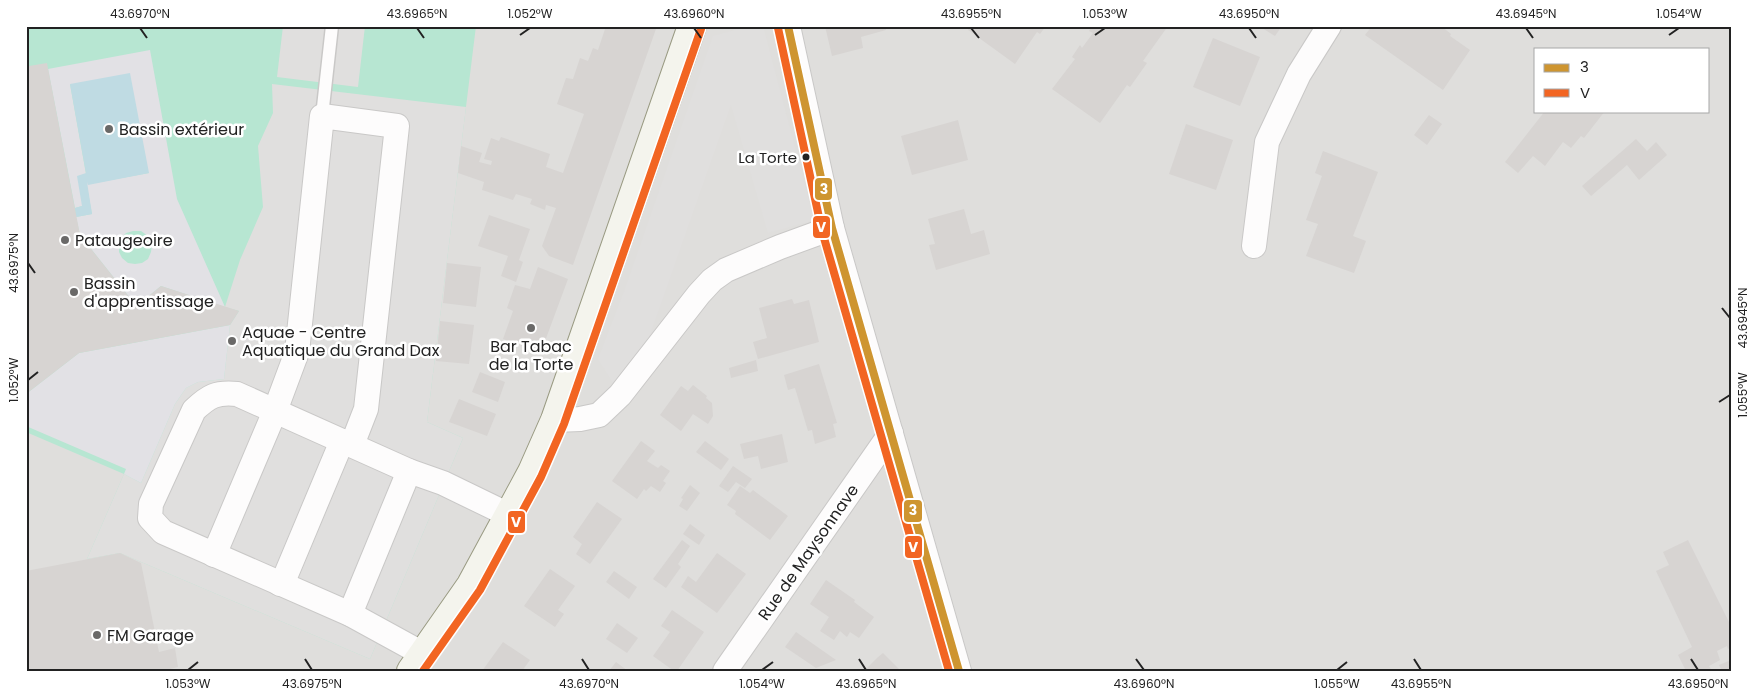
<svg xmlns="http://www.w3.org/2000/svg" width="1757" height="697" font-family="Poppins,sans-serif">
  <style>
    .residential { fill: #dfdedc; fill-rule: evenodd }
    .pitch { fill: #b7e6d2 }
    .parking { fill: #e0dfde }
    .plaza { fill: #e2e1e5; fill-rule: evenodd }
    .water { fill: #bfdbe3 }
    .building { fill: #d7d4d2 }
    .lines { fill: none; stroke-linecap: round; stroke-linejoin: round }
    .lane-casing { stroke: #c9c8c7; stroke-width: 15 }
    .street-casing { stroke: #c9c8c7; stroke-width: 26 }
    .secondary-casing { stroke: #999a82; stroke-width: 30 }
    .lane { stroke: #fdfcfc; stroke-width: 12 }
    .street { stroke: #fdfcfc; stroke-width: 24 }
    .secondary { stroke: #f4f4ed; stroke-width: 28 }
    .bus-1-casing { stroke: #fff; stroke-width: 11 }
    .bus-2-casing { stroke: #fff; stroke-width: 11 }
    .bus-1 { stroke: #ce9530; stroke-width: 8 }
    .bus-2 { stroke: #f26522; stroke-width: 8 }
    .ticks { fill: none; stroke: #222; stroke-width: 2 }
    .poi-dot { fill: #6a6968; stroke: #fff; stroke-width: 2 }
    .bus-dot { fill: #222; stroke: #fff; stroke-width: 2 }
    .labels { text-anchor: middle; stroke-width: 5; stroke-linejoin: round; paint-order: stroke }
    .bus-label { font-size: 15px; fill: #222; stroke: #fff; text-anchor: end }
    .poi-label { font-size: 16px; fill: #222; stroke: #fff; text-anchor: start }
    .street-label { font-size: 16px; fill: #222; stroke: #fff }
    .line-badge { stroke: #fff; stroke-width: 2 }
    .badge-label { font-size: 14px; text-anchor: middle; font-weight: bold; fill: #fff }
    .neatline { fill: none; stroke: #222; stroke-width: 2 }
    .ticks-label { font-size: 12px; text-anchor: middle; fill: #222 }
  </style>
  <rect width="100%" height="100%" fill="#f0eeeb"/>
  <path class="residential" d="M26,26H1731V671H26ZM1536,49H1708V111H1536Z"/>
  <path class="pitch" d="M26,26H476L427,422L463,438L370,659L120,553L87,559L124,474L26,432Z"/>
  <g class="parking">
    <path d="M283,26H365L358,87L277,77Z"/>
    <path d="M750,26H763L814,220L768,233L731,105L647,343L615,386L598,359L625,289L713,36Z"/>
    <path d="M272,84L466,107L427,422L463,438L370,659L120,553L87,559L124,474L141,483L175,404L186,388L198,382L224,379L230,325L239,311L225,307L240,260L263,207L258,146L273,113Z"/>
  </g>
  <g class="plaza">
    <path d="M150,50L177,199L225,307L161,286L139,304L130,298L80,235L76,217L92,214L86,182L88,181L89,184L149,173L70,84L86,174L82,206L75,208L48,69ZM133,231H141L148,236L152,244L151,252L148,259L142,263L135,264L128,263L122,258L119,252V245L121,238L126,233Z"/>
    <path d="M230,325L224,379L198,382L186,388L175,404L141,483L124,474L126,469L26,426V394L79,353Z"/>
  </g>
  <path class="water" d="M130,73L149,173L88,185L87,182L92,214L76,217L75,208L82,206L77,176L86,173L70,84Z"/>
  <g class="building">
    <path d="M606,26H657L573,265L549,256L542,246L556,208L546,205L545,210L530,204L532,199L516,194L513,200L482,190L484,182L458,173L461,146L482,153L479,162L491,165L492,161L484,159L491,138L499,141L501,137L550,154L546,167L563,173L584,114L557,104L566,78L573,79L580,58L588,61L593,48L598,50Z"/>
    <path d="M825,26H885L886,30L861,37L863,48L832,56Z"/>
    <path d="M970,26H1046L1040,34L1037,32L1015,64L968,30Z"/>
    <path d="M1092,26H1168L1143,61L1147,63L1130,87L1127,85L1100,123L1052,89L1075,59L1072,57L1080,45L1082,48L1093,33L1089,31Z"/>
    <path d="M1259,26H1282L1275,36Z"/>
    <path d="M1372,26H1441L1451,34L1450,36L1470,50L1443,90L1365,35Z"/>
    <path d="M1213,38L1260,57L1240,106L1193,87Z"/>
    <path d="M26,56L29,66L47,63L80,235L130,298L139,304L161,286L239,311L230,325L79,353L26,394Z"/>
    <path d="M1545,111H1605L1584,138L1581,136L1571,148L1563,142L1545,166L1533,156L1518,173L1505,162Z"/>
    <path d="M1429,115L1442,124L1427,145L1414,135Z"/>
    <path d="M958,120L968,160L912,175L901,136Z"/>
    <path d="M1186,124L1233,140L1216,190L1169,174Z"/>
    <path d="M1636,139L1647,151L1656,142L1667,155L1639,180L1627,165L1591,196L1582,186Z"/>
    <path d="M1323,151L1378,172L1353,236L1366,241L1354,273L1306,256L1318,224L1306,220L1322,176L1315,173Z"/>
    <path d="M964,209L971,234L984,230L990,254L936,270L929,245L935,244L928,219Z"/>
    <path d="M489,215L530,229L519,260L523,262L516,282L501,276L508,256L478,246Z"/>
    <path d="M447,263L481,267L476,307L443,303Z"/>
    <path d="M538,267L568,279L541,352L503,339L513,311L507,308L515,285L530,289Z"/>
    <path d="M792,299L794,304L809,300L819,342L758,359L753,342L767,338L759,308Z"/>
    <path d="M440,321L474,325L469,364L436,361Z"/>
    <path d="M756,360L758,371L731,378L729,368Z"/>
    <path d="M819,364L837,423L833,424L836,437L815,444L812,430L808,431L795,388L788,390L784,375Z"/>
    <path d="M480,372L505,382L498,402L472,392Z"/>
    <path d="M693,385L707,396L706,398L712,403L713,416L708,424L693,414L681,431L660,415L681,386L688,391Z"/>
    <path d="M459,399L496,414L487,436L449,422Z"/>
    <path d="M782,434L788,462L761,469L758,456L744,459L740,444Z"/>
    <path d="M641,441L655,451L647,461L658,468L661,465L670,471L663,481L666,483L660,492L651,486L646,491L644,489L637,499L612,481Z"/>
    <path d="M705,441L729,459L721,470L696,452Z"/>
    <path d="M733,466L752,479L745,488L736,482L728,492L719,486Z"/>
    <path d="M690,485L700,493L687,511L679,506L683,499L681,498Z"/>
    <path d="M740,486L750,493L753,490L788,516L770,540L735,514L736,511L727,505Z"/>
    <path d="M597,502L622,519L590,564L576,554L582,544L573,537Z"/>
    <path d="M690,524L705,535L699,545L683,534Z"/>
    <path d="M682,540L690,546L678,564L681,567L666,588L653,579Z"/>
    <path d="M1688,540L1731,626V647L1728,649L1727,646L1717,651L1720,660L1709,666L1712,671H1686L1678,655L1692,647L1656,571L1669,565L1663,552Z"/>
    <path d="M120,553L141,563L159,652L175,648L178,667L162,671H121L120,669L110,671H26V571Z"/>
    <path d="M717,553L746,574L717,613L681,587L688,576L696,582Z"/>
    <path d="M550,569L575,586L558,610L564,614L555,627L524,606Z"/>
    <path d="M614,571L637,587L629,599L606,582Z"/>
    <path d="M826,580L855,600L854,602L874,617L859,638L850,632L847,637L840,631L834,640L820,631L829,617L810,604Z"/>
    <path d="M672,610L704,632L677,671H674L653,656L670,632L661,626Z"/>
    <path d="M617,623L638,638L627,653L606,639Z"/>
    <path d="M796,632L836,660L816,668L785,647Z"/>
    <path d="M503,642L530,660L522,671H482Z"/>
    <path d="M883,653L901,671H864L877,658Z"/>
    <path d="M1731,660V671H1722L1719,665Z"/>
    <path d="M616,662L628,671H609Z"/>
  </g>
  <g class="lines">
    <g class="lane-casing">
      <path id="lane" d="M322,116L332,26"/>
    </g>
    <g class="street-casing">
      <g id="street">
        <path d="M788,26L832,228L959,671"/>
        <path d="M1254,246L1267,142L1299,74L1329,26"/>
        <path d="M555,420L580,419L599,415L620,395L699,294L712,280L726,270L780,247L832,228"/>
        <path d="M214,555L275,411L297,352L322,116L397,126L366,409L352,445"/>
        <path d="M280,584L285,577L342,441"/>
        <path d="M350,614L409,471"/>
        <path d="M423,654L350,614L163,532L150,518L151,504L194,410C209,396 216,392 237,394L409,471L443,483L509,515"/>
        <path d="M725,671L891,433"/>
      </g>
    </g>
    <g class="secondary-casing">
      <path id="secondary" d="M411,671L471,585L532,472L555,420L692,26"/>
    </g>
    <use href="#lane" class="lane"/>
    <use href="#street" class="street"/>
    <use href="#secondary" class="secondary"/>
    <g class="bus-1-casing">
      <path id="bus-1" d="M788,26L832,228L959,671"/>
    </g>
    <g class="bus-2-casing">
      <g id="bus-2">
        <path d="M778,28L822,231L949,671"/>
        <path d="M423,671L480,590L541,477L564,424L701,29"/>
      </g>
    </g>
    <use href="#bus-1" class="bus-1"/>
    <use href="#bus-2" class="bus-2"/>
  </g>
  <path class="ticks" d="M140,28L147,38M417,28L424,38M694,28L701,38M971,28L979,38M1249,28L1256,38M1526,28L1533,38M520,35L530,28M1095,35L1105,28M1669,35L1679,28M28,263L35,273M1722,308L1730,318M28,380L38,372M1719,402L1730,395M305,659L312,670M582,659L589,670M859,659L866,670M1136,659L1144,670M1414,659L1421,670M1691,659L1698,670M188,670L198,662M762,670L773,662M1337,670L1347,662"/>
  <g class="poi-dot">
    <circle cx="109" cy="129" r="5"/>
    <circle cx="65" cy="240" r="5"/>
    <circle cx="74" cy="292" r="5"/>
    <circle cx="531" cy="328" r="5"/>
    <circle cx="232" cy="341" r="5"/>
    <circle cx="97" cy="635" r="5"/>
  </g>
  <circle class="bus-dot" cx="806" cy="157" r="4.5"/>
  <g class="labels">
    <g class="bus-label">
      <text x="797" y="163">La Torte</text>
    </g>
    <g class="poi-label">
      <text x="119" y="135">Bassin extérieur</text>
      <text x="75" y="246">Pataugeoire</text>
      <text x="84" y="289">Bassin<tspan x="84" dy="18">d'apprentissage</tspan></text>
      <text x="242" y="338">Aquae - Centre<tspan x="242" dy="18">Aquatique du Grand Dax</tspan></text>
      <text x="531" y="352" text-anchor="middle">Bar Tabac<tspan x="531" dy="18">de la Torte</tspan></text>
      <text x="107" y="641">FM Garage</text>
    </g>
    <g class="street-label">
      <text transform="translate(808 552) rotate(-55)" y="6">Rue de Maysonnave</text>
    </g>
  </g>
  <g class="line-badge">
    <rect x="814" y="177" width="19" height="24" rx="5" fill="#ce9530"/>
    <rect x="812" y="215" width="19" height="24" rx="5" fill="#f26522"/>
    <rect x="903" y="499" width="20" height="24" rx="5" fill="#ce9530"/>
    <rect x="507" y="510" width="19" height="24" rx="5" fill="#f26522"/>
    <rect x="904" y="535" width="19" height="24" rx="5" fill="#f26522"/>
  </g>
  <g class="badge-label">
    <text x="824" y="194">3</text>
    <text x="821" y="232">V</text>
    <text x="913" y="515">3</text>
    <text x="516" y="527">V</text>
    <text x="913" y="552">V</text>
  </g>
  <rect width="1757" height="697" fill="none" stroke="#ffffff" stroke-width="55"/>
  <rect x="1534" y="48" width="175" height="65" fill="#ffffff" stroke="#a7a7a7"/>
  <rect x="1544" y="64" width="25" height="8" fill="#ce9530" stroke="#a7a7a7"/>
  <text x="1580" y="72" font-size="15" fill="#222222">3</text>
  <rect x="1544" y="89" width="25" height="8" fill="#f26522" stroke="#a7a7a7"/>
  <text x="1580" y="98" font-size="15" fill="#222222">V</text>
  <rect x="28" y="28" width="1702" height="642" class="neatline"/>
  <g class="ticks-label">
    <text x="140" y="18">43.6970°N</text>
    <text x="417" y="18">43.6965°N</text>
    <text x="530" y="18">1.052°W</text>
    <text x="694" y="18">43.6960°N</text>
    <text x="971" y="18">43.6955°N</text>
    <text x="1105" y="18">1.053°W</text>
    <text x="1249" y="18">43.6950°N</text>
    <text x="1526" y="18">43.6945°N</text>
    <text x="1679" y="18">1.054°W</text>
    <text transform="translate(14 263) rotate(-90)" y="4">43.6975°N</text>
    <text transform="translate(1743 318) rotate(-90)" y="4">43.6945°N</text>
    <text transform="translate(14 380) rotate(-90)" y="4">1.052°W</text>
    <text transform="translate(1743 395) rotate(-90)" y="4">1.055°W</text>
    <text x="188" y="688">1.053°W</text>
    <text x="312" y="688">43.6975°N</text>
    <text x="589" y="688">43.6970°N</text>
    <text x="762" y="688">1.054°W</text>
    <text x="866" y="688">43.6965°N</text>
    <text x="1144" y="688">43.6960°N</text>
    <text x="1337" y="688">1.055°W</text>
    <text x="1421" y="688">43.6955°N</text>
    <text x="1698" y="688">43.6950°N</text>
  </g>
</svg>
